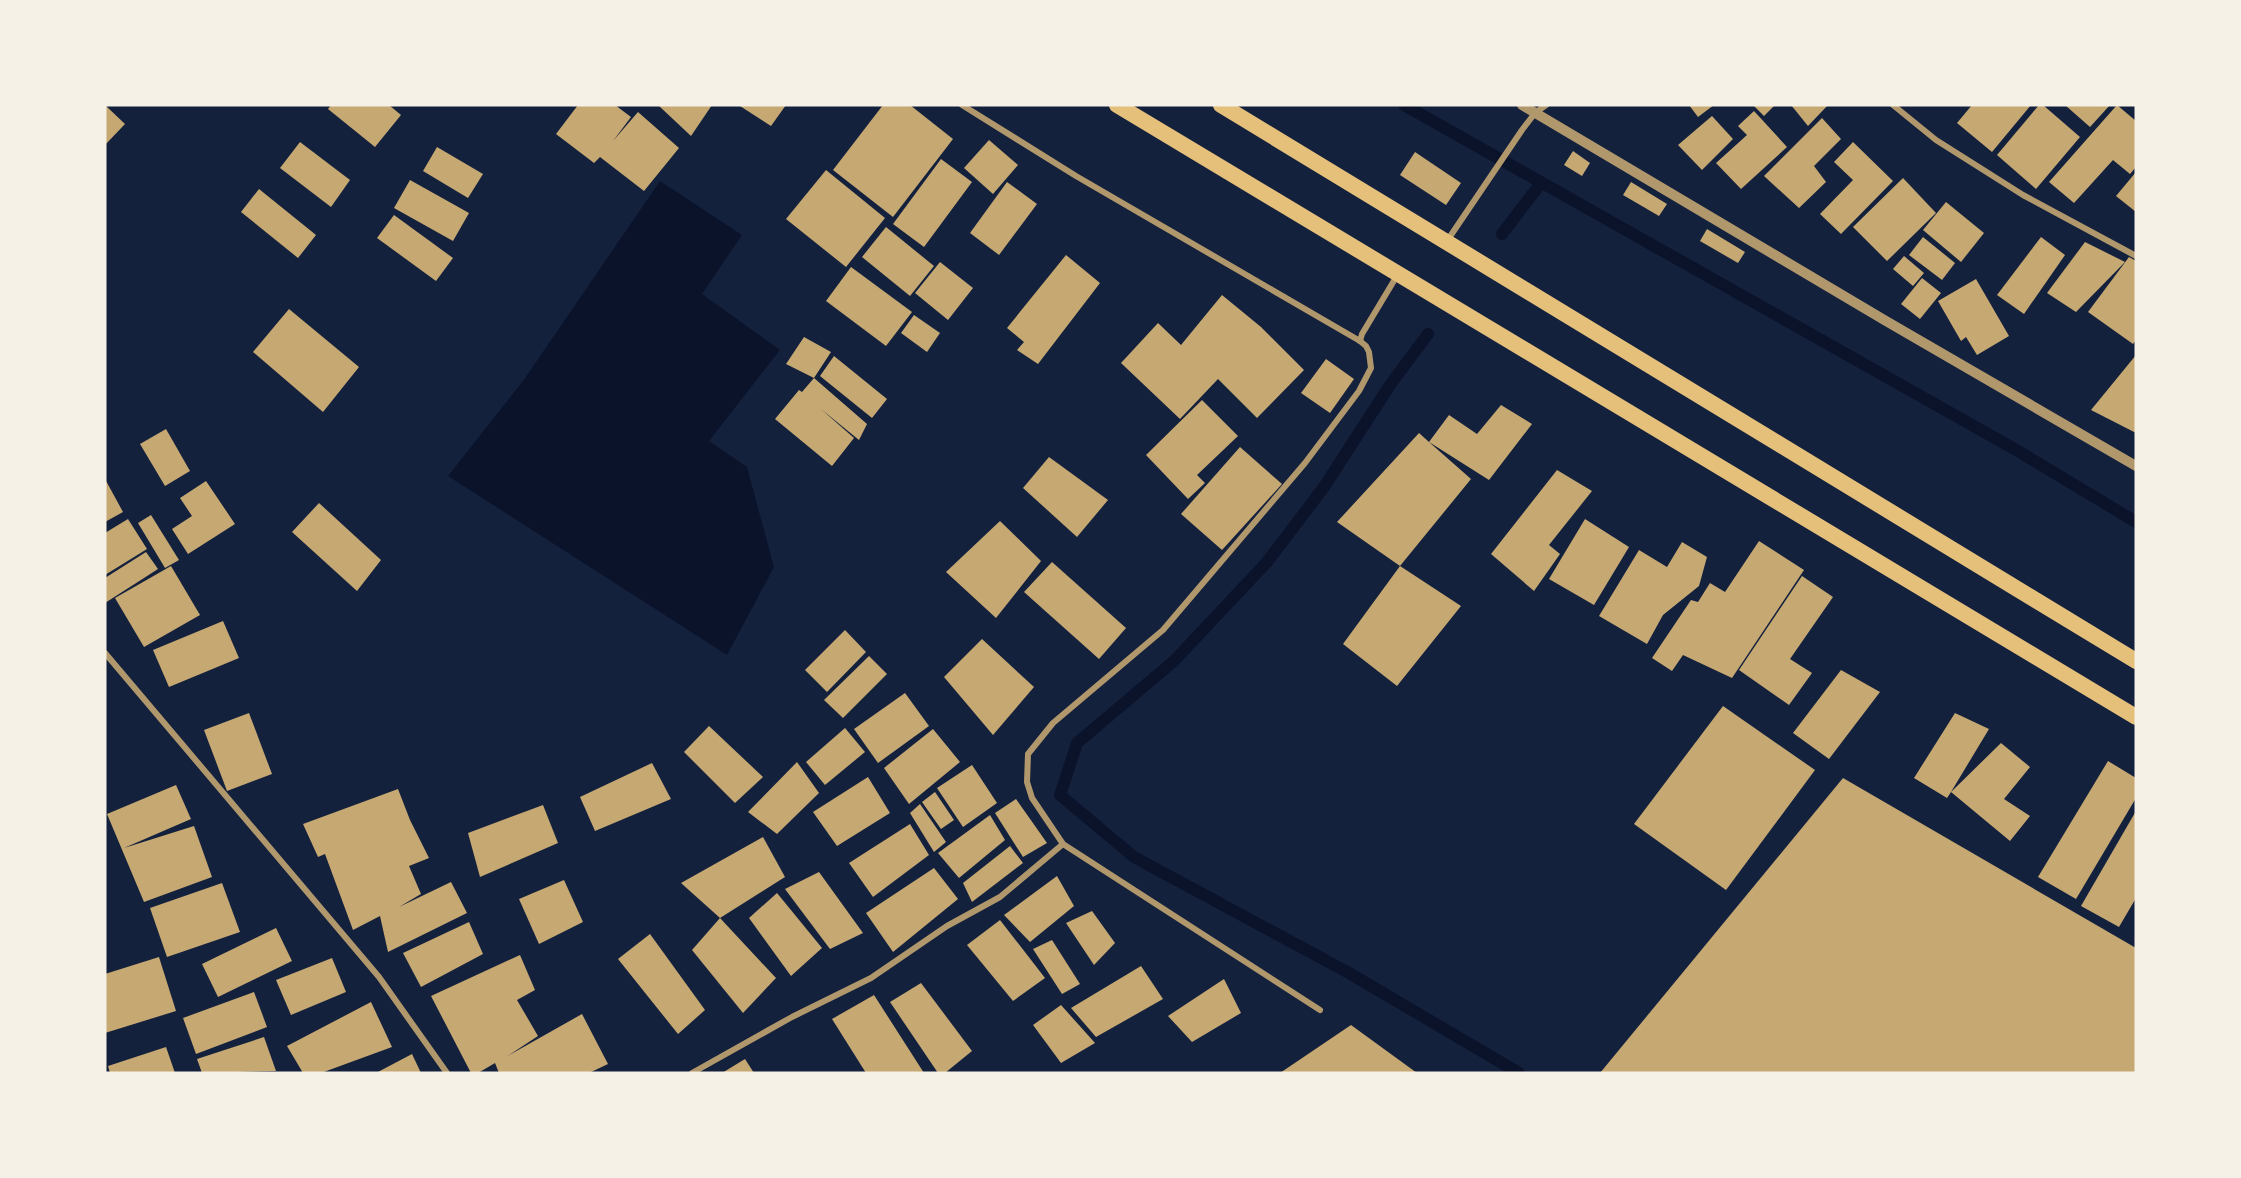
<svg xmlns="http://www.w3.org/2000/svg" width="2241" height="1178" font-family="'Golos Text',sans-serif">
  <style>
    .water { fill: #0b132b }
    .lines { fill: none; stroke-linecap: round; stroke-linejoin: round }
    .stream { stroke: #0b132b; stroke-width: 12 }
    .building { fill: #c6a872 }
    .minor { stroke: #b1986c; stroke-width: 6 }
    .tertiary { stroke: #b1986c; stroke-width: 10 }
    .trunk { stroke: #e5c07b; stroke-width: 16 }
  </style>
  <rect width="100%" height="100%" fill="#14213d"/>
  <path class="water" d="M660,181L742,235L702,294L780,350L709,441L747,467L774,567L727,655L448,476L523,381Z"/>
  <g class="lines">
    <g class="stream">
      <path d="M1404,105L2018,451L2136,522"/>
      <path d="M1502,234L1541,183"/>
      <path d="M1428,334L1390,385L1324,487L1267,562L1174,661L1077,743L1060,795L1134,857L1349,973L1519,1073"/>
    </g>
  </g>
  <g class="building">
    <path d="M105,105L125,124L105,145Z"/>
    <path d="M331,105H389L401,115L375,147L328,109Z"/>
    <path d="M578,105H615L631,117L613,141L638,112L679,148L644,191L600,157L594,163L556,134Z"/>
    <path d="M658,105H712L691,136Z"/>
    <path d="M741,105H786L771,126L740,106Z"/>
    <path d="M883,105H910L953,139L893,217L833,170Z"/>
    <path d="M1689,105H1714L1698,117Z"/>
    <path d="M1753,105H1775L1764,116Z"/>
    <path d="M1791,105H1828L1808,126Z"/>
    <path d="M1972,105H2031L1992,152L1957,123Z"/>
    <path d="M2039,105H2043L2080,137L2036,189L1997,155Z"/>
    <path d="M2065,105H2110L2090,127Z"/>
    <path d="M2117,105L2136,121V167L2130,174L2113,160L2074,203L2049,182Z"/>
    <path d="M1754,111L1787,147L1741,189L1716,163L1747,135L1738,126Z"/>
    <path d="M1712,116L1733,139L1702,170L1678,145Z"/>
    <path d="M1822,118L1841,139L1814,166L1826,182L1799,208L1764,176Z"/>
    <path d="M989,140L1018,165L993,194L964,168Z"/>
    <path d="M300,142L350,180L331,207L280,168Z"/>
    <path d="M1853,142L1893,181L1841,234L1820,214L1853,180L1834,162Z"/>
    <path d="M437,147L483,174L468,198L423,171Z"/>
    <path d="M1573,151L1590,163L1582,176L1564,165Z"/>
    <path d="M1415,152L1461,183L1446,205L1400,175Z"/>
    <path d="M941,159L972,182L924,247L893,224Z"/>
    <path d="M826,170L885,218L846,267L786,219Z"/>
    <path d="M2136,172V212L2116,196Z"/>
    <path d="M1903,178L1936,213L1887,261L1853,227Z"/>
    <path d="M410,180L469,213L453,241L394,208Z"/>
    <path d="M1007,182L1037,204L999,255L970,233Z"/>
    <path d="M1631,182L1667,204L1659,216L1623,195Z"/>
    <path d="M259,189L316,235L298,258L241,212Z"/>
    <path d="M1946,202L1984,233L1961,262L1923,230Z"/>
    <path d="M394,215L453,258L436,281L377,238Z"/>
    <path d="M886,227L934,266L910,296L862,257Z"/>
    <path d="M1707,229L1745,252L1738,263L1700,241Z"/>
    <path d="M1923,237L1955,263L1942,280L1909,255Z"/>
    <path d="M2041,237L2065,255L2024,314L1997,295Z"/>
    <path d="M2085,242L2125,262L2076,312L2047,293Z"/>
    <path d="M1066,255L1100,283L1038,364L1017,350L1024,342L1007,328Z"/>
    <path d="M1904,256L1924,273L1913,286L1893,269Z"/>
    <path d="M2129,257L2136,261V340L2133,344L2088,312Z"/>
    <path d="M940,262L973,288L948,320L915,293Z"/>
    <path d="M851,267L912,312L886,346L826,301Z"/>
    <path d="M1922,278L1941,293L1920,319L1901,304Z"/>
    <path d="M1976,279L2009,336L1977,355L1966,337L1961,341L1938,301Z"/>
    <path d="M1222,295L1261,327L1304,370L1257,418L1218,379L1180,419L1121,363L1158,323L1181,345Z"/>
    <path d="M289,309L359,367L323,412L253,352Z"/>
    <path d="M914,315L940,333L927,352L901,333Z"/>
    <path d="M804,337L831,352L814,378L867,424L859,440L821,409L854,438L832,466L775,419L799,390L802,392L814,378L786,364Z"/>
    <path d="M2136,355V433L2091,410Z"/>
    <path d="M834,356L887,399L872,418L820,376Z"/>
    <path d="M1326,359L1354,379L1330,413L1301,393Z"/>
    <path d="M1202,400L1238,436L1197,475L1205,483L1188,499L1146,455Z"/>
    <path d="M1501,405L1532,424L1489,480L1429,442L1471,479L1400,566L1337,522L1419,433L1429,442L1449,415L1477,434Z"/>
    <path d="M166,429L190,471L165,486L140,444Z"/>
    <path d="M1240,447L1282,484L1222,550L1181,514Z"/>
    <path d="M1049,457L1108,500L1077,537L1023,488Z"/>
    <path d="M1557,470L1592,491L1549,545L1560,554L1534,591L1491,554Z"/>
    <path d="M105,479L123,512L105,522Z"/>
    <path d="M206,481L235,524L188,554L172,529L192,516L180,498Z"/>
    <path d="M319,503L381,560L357,591L292,532Z"/>
    <path d="M151,515L179,560L165,568L138,523Z"/>
    <path d="M128,519L147,549L105,575V533Z"/>
    <path d="M1585,519L1629,547L1594,605L1549,579Z"/>
    <path d="M1000,521L1041,561L996,618L946,572Z"/>
    <path d="M1759,541L1804,570L1732,678L1683,655L1672,671L1652,658L1691,600L1698,602L1710,583L1725,592Z"/>
    <path d="M1682,542L1707,557L1699,586L1663,615L1647,644L1599,616L1639,550L1667,567Z"/>
    <path d="M146,552L158,569L105,603V578Z"/>
    <path d="M1052,562L1126,628L1099,659L1024,592Z"/>
    <path d="M171,566L200,615L144,647L115,598Z"/>
    <path d="M1400,566L1461,606L1397,686L1343,644Z"/>
    <path d="M1802,576L1833,597L1790,659L1812,673L1789,705L1739,670Z"/>
    <path d="M223,621L239,658L169,687L153,650Z"/>
    <path d="M845,630L866,652L827,692L805,670Z"/>
    <path d="M982,639L1034,687L993,735L944,677Z"/>
    <path d="M869,656L887,674L843,718L824,700Z"/>
    <path d="M1841,670L1880,692L1829,759L1793,733Z"/>
    <path d="M905,693L929,726L878,763L854,729Z"/>
    <path d="M1723,706L1815,770L1726,890L1634,824Z"/>
    <path d="M249,713L272,774L227,791L204,730Z"/>
    <path d="M1955,713L1989,729L1951,792L2001,743L2030,767L2004,799L2030,816L2010,841L1951,792L1947,798L1914,778Z"/>
    <path d="M709,726L763,777L735,803L684,752Z"/>
    <path d="M845,728L865,752L825,785L806,762Z"/>
    <path d="M933,729L960,762L909,804L884,768Z"/>
    <path d="M2108,761L2136,778V798L2076,899L2038,877Z"/>
    <path d="M797,762L819,793L777,834L748,812Z"/>
    <path d="M652,763L671,799L595,831L580,797Z"/>
    <path d="M972,765L997,803L963,827L937,788Z"/>
    <path d="M868,777L890,813L837,846L813,812Z"/>
    <path d="M1843,778L2136,948V1073H1600Z"/>
    <path d="M176,785L191,819L124,848L194,826L212,877L144,902L107,814Z"/>
    <path d="M398,789L410,820L429,858L409,866L421,894L399,907L451,882L467,913L388,952L380,916L353,930L325,854L318,857L303,824Z"/>
    <path d="M935,792L954,820L941,829L922,802Z"/>
    <path d="M1016,799L1047,843L1023,857L995,813Z"/>
    <path d="M920,804L946,842L934,852L910,813Z"/>
    <path d="M543,805L558,843L480,877L468,833Z"/>
    <path d="M2136,811V898L2119,927L2081,906Z"/>
    <path d="M990,815L1005,840L959,878L938,853Z"/>
    <path d="M910,824L929,855L873,897L849,863Z"/>
    <path d="M763,837L785,877L720,918L681,883Z"/>
    <path d="M1010,846L1023,863L972,902L963,883Z"/>
    <path d="M934,868L958,899L893,952L866,913Z"/>
    <path d="M819,872L863,933L830,949L785,889Z"/>
    <path d="M1057,876L1074,906L1030,942L1004,915Z"/>
    <path d="M564,880L583,922L539,944L519,899Z"/>
    <path d="M222,883L240,932L167,957L150,908Z"/>
    <path d="M777,893L822,948L791,976L749,918Z"/>
    <path d="M1092,911L1115,943L1094,965L1066,923Z"/>
    <path d="M720,918L776,978L743,1013L692,950Z"/>
    <path d="M1000,920L1045,978L1013,1001L967,945Z"/>
    <path d="M469,922L483,954L421,987L403,953Z"/>
    <path d="M276,928L292,961L218,997L202,964Z"/>
    <path d="M650,934L705,1010L678,1034L618,959Z"/>
    <path d="M1052,940L1080,984L1062,994L1033,949Z"/>
    <path d="M520,955L535,990L517,1000L538,1036L506,1057L582,1014L608,1064L589,1073H499L495,1063L478,1073H471L431,996Z"/>
    <path d="M159,957L176,1011L105,1033V974Z"/>
    <path d="M332,958L346,992L291,1015L276,980Z"/>
    <path d="M1141,966L1163,999L1096,1037L1071,1008Z"/>
    <path d="M1224,979L1241,1013L1192,1042L1168,1016Z"/>
    <path d="M921,983L972,1051L945,1073H938L890,1002Z"/>
    <path d="M254,992L267,1027L196,1054L183,1018Z"/>
    <path d="M874,995L924,1073H866L832,1019Z"/>
    <path d="M371,1002L392,1047L321,1073H303L287,1046Z"/>
    <path d="M1061,1005L1095,1043L1061,1063L1033,1025Z"/>
    <path d="M1351,1025L1417,1073H1280Z"/>
    <path d="M264,1037L276,1071L202,1073L197,1059Z"/>
    <path d="M166,1047L175,1073H110L108,1066Z"/>
    <path d="M412,1054L421,1073H376Z"/>
    <path d="M745,1059L754,1073H722Z"/>
  </g>
  <g class="lines">
    <g class="minor">
      <path d="M1893,105L1936,140L2023,195L2136,256"/>
      <path d="M1447,241L1522,130L1535,113L1546,105"/>
      <path d="M1360,341L1362,334L1398,274"/>
      <path d="M105,653L379,977L447,1073"/>
      <path d="M1063,844L1320,1010"/>
      <path d="M692,1073L792,1017L871,978L947,926L1000,897L1063,844L1032,798L1027,782L1028,754L1053,723L1163,630L1305,463L1359,391L1371,368L1369,352L1366,346L1360,341L1076,176L962,105"/>
    </g>
    <path class="tertiary" d="M1522,105L1886,321L2136,466"/>
    <g class="trunk">
      <path d="M1117,105L2136,717"/>
      <path d="M1221,105L2136,661"/>
    </g>
  </g>
  <rect width="2241" height="1178" fill="none" stroke="#f6f1e7" stroke-width="213"/>
</svg>
